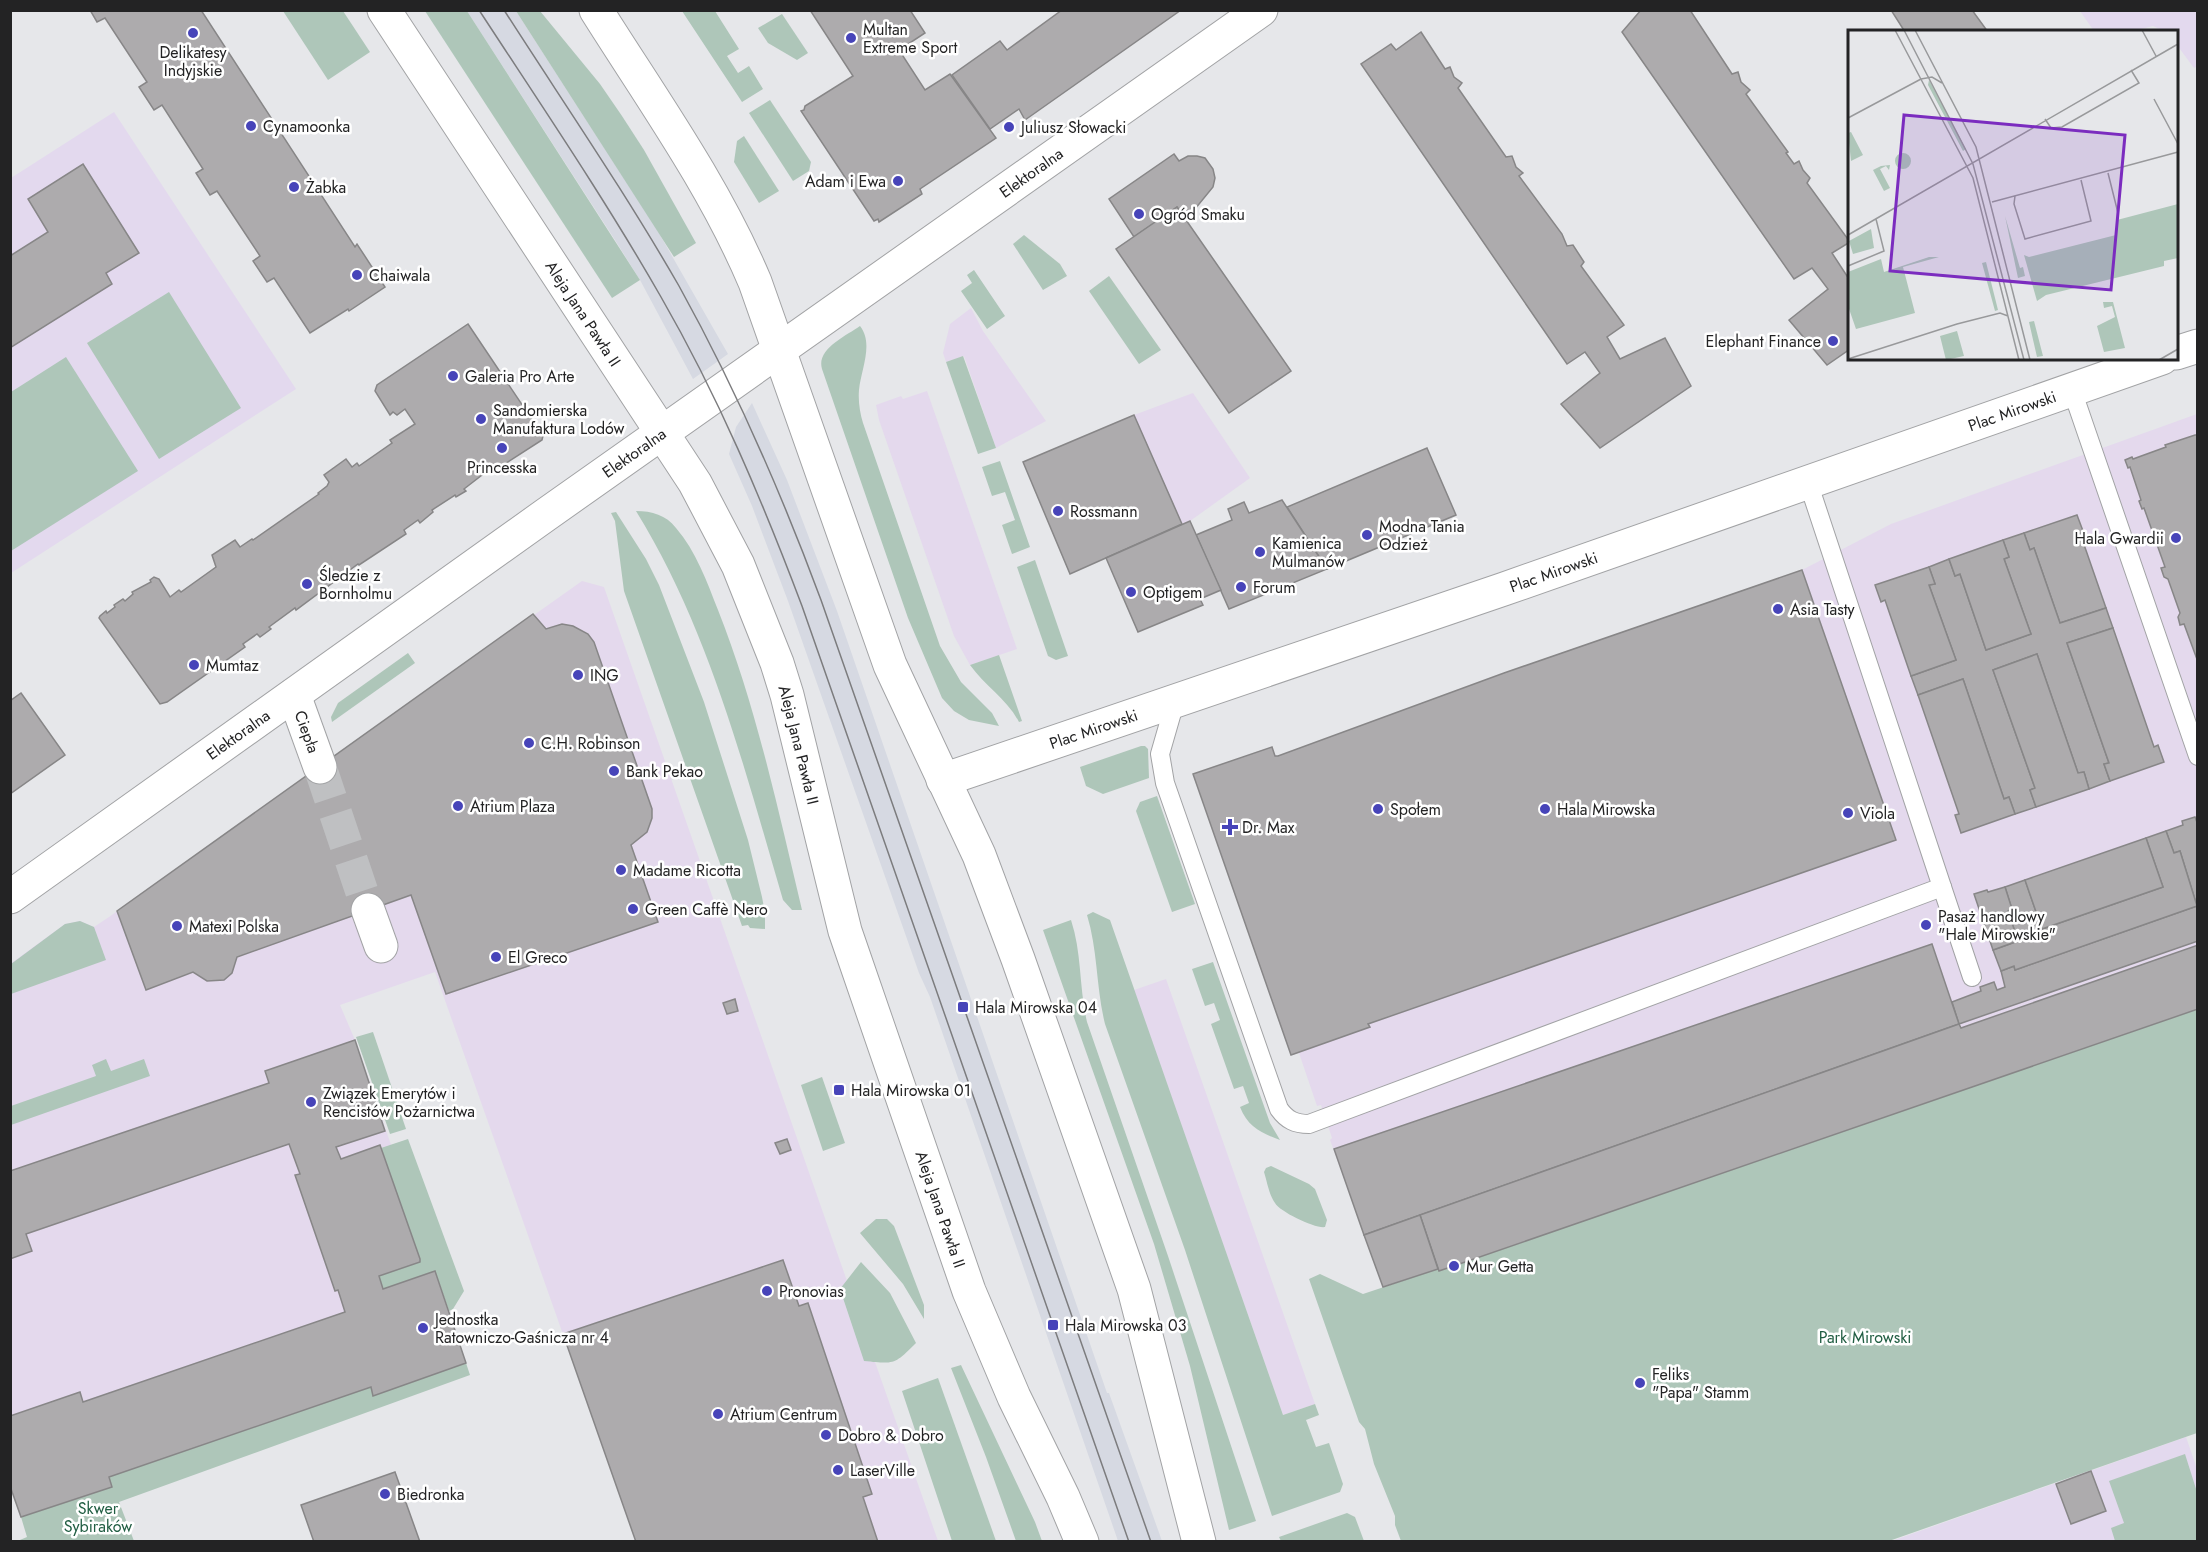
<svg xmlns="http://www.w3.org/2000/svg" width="2208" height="1552" font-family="Jost,sans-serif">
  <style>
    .commercial { fill: #e4d9ed }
    .built { fill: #d6d9e2 }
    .education { fill: #e3d9ee }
    .green { fill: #aec6b9 }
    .building { fill: #adabad; stroke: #878687; stroke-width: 1.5 }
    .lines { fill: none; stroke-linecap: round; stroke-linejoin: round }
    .street-tunnel { stroke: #bfc0c2; stroke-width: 33; stroke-dasharray: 33 16; stroke-linecap: butt }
    .lane-casing { stroke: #a2a3a5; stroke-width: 20 }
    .street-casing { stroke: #a2a3a5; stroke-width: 35 }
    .secondary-casing { stroke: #a2a3a5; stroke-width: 35 }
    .lane { stroke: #fff; stroke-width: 18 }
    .street { stroke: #fff; stroke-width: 33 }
    .secondary { stroke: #fff; stroke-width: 33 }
    .tram { stroke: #7c7c7e; stroke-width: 1.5 }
    .poi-dot { fill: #4744b9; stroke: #fff; stroke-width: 2 }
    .labels { text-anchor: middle; stroke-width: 5; stroke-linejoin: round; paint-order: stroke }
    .poi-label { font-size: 16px; fill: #232324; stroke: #fff; text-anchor: start }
    .street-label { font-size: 16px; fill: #232324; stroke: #fff }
    .park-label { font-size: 16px; fill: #215e43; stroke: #fff }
    .inset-road { fill: none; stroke: #98999b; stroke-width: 1.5 }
    .view { fill: #7b2cbf; fill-opacity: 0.15; stroke: #7b2cbf; stroke-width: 3 }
    .inset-edge { fill: none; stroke: #232324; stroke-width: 3 }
  </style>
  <rect width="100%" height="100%" fill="#e6e7ea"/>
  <g class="commercial">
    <path d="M971,308L983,331L1046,421L996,448L964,356L946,362L943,353L950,324Z"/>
    <path d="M927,391L1017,649L970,665L954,636L879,420L876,405L901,396L903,399Z"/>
    <path d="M1193,393L1250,478L1190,521L1070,574L1023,462L1134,415Z"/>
    <path d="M2197,414V1009L1439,1271L1438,1269L1383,1287L1330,1140L1332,1138L1321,1105L1317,1106L1299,1053L1291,1055L1193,774L1272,747L1275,755L1278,756L1504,673L1802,570L1891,524Z"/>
    <path d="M582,581L604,587L847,1281L840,1289L864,1360L875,1362L938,1541H636L435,972L340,1005L355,1040L466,1363L21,1517L10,1486V964L65,924L80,921L94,927L109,917Z"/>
    <path d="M1166,979L1315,1404L1283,1415L1134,990Z"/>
  </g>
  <g class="built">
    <path d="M467,11H516L656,228L728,354L693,379L640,280L615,240Z"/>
    <path d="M752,403L787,480L837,611L1107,1393H1109L1162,1541H1118L930,997L919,973L788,601L752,506L729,454L736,427Z"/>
  </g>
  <g class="education">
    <path d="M2080,11H2197V66L2194,68L2177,45L2176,32L2164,31L2153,26L2133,31H2094Z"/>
    <path d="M114,112L296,389L11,573V178Z"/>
    <path d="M2186,1437L2197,1469V1541L1889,1542Z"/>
  </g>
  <g class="green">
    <path d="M283,11H343L370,52L328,80Z"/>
    <path d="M425,11H467L640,280L612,298Z"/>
    <path d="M516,11H540L600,84L622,116L644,150L696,243L674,257Z"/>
    <path d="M682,11H715L739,49L727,56L738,73L749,66L763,89L742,102Z"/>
    <path d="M782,14L808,53L797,60L768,43L758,28Z"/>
    <path d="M770,100L811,162L809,171L793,181L749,113Z"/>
    <path d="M744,136L779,191L759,203L734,162L737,141Z"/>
    <path d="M1024,235L1060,264L1067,276L1043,290L1013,244Z"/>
    <path d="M974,270L1005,316L987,329L961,291L972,283L967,275Z"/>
    <path d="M1109,276L1161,350L1139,364L1089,291Z"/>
    <path d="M169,292L241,408L159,459L87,343Z"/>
    <path d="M860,326C874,344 861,369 859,390C858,401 860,413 863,423L940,646L961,682L992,713L999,726L969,720L954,711L942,698L908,618L822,369C816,349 846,336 860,326Z"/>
    <path d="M963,356L996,448L978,454L946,362Z"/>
    <path d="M66,357L138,471L11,551V392Z"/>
    <path d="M1000,461L1030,547L1012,554L1002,525L1015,520L1005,492L992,496L982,467Z"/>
    <path d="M636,511C652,511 666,515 676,528C696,551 707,582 718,610C756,706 778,809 802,910H792L783,900C744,767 709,629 636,511Z"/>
    <path d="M616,512L646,559L659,585L704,702L748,840L762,897L765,913V929L750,928L748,925L742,926L624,591L615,521L611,513Z"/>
    <path d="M1035,560L1068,656L1056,660L1048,656L1017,567Z"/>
    <path d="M408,653L415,663L332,722L331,717L338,703Z"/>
    <path d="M999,655L1022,721L1019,722C1007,699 985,686 970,665Z"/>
    <path d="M1141,746H1145L1148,749L1149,778L1103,794L1086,786L1080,767Z"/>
    <path d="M1157,796L1195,904L1172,912L1136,811L1140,802Z"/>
    <path d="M1093,912L1110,920L1283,1415L1315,1404L1319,1415L1306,1420L1316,1447L1329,1443L1343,1484L1340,1492L1272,1516L1185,1250L1105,1024C1096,988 1098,951 1087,915Z"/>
    <path d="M1071,920C1082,953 1079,988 1087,1022L1168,1256L1256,1521L1229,1530L1190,1366L1154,1244L1043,930Z"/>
    <path d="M80,921L94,927L106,960L11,994V964L65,924Z"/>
    <path d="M1213,962L1270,1123L1280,1140C1261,1133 1248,1127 1240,1107L1249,1103L1243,1086L1234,1089L1211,1024L1220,1020L1214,1003L1205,1006L1192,969Z"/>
    <path d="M2197,1009V1433L1889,1541H1401L1395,1525V1516L1374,1464L1365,1429L1359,1422L1309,1279L1320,1274L1363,1294L1438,1269L1439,1271Z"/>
    <path d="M373,1032L406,1129L390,1134L356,1037Z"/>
    <path d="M106,1059L111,1071L144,1059L150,1076L11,1125V1106L96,1076L92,1065Z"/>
    <path d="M822,1077L845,1143L823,1151L801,1085Z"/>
    <path d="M408,1139L464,1291L453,1309L449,1311L435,1271L383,1289L379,1276L420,1262L381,1148Z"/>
    <path d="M1271,1166L1309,1184L1315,1189L1327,1220L1325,1227C1316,1229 1280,1212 1275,1203C1269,1195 1267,1181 1264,1172L1266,1168Z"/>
    <path d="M876,1219H887L894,1226L924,1305V1319L903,1284L860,1233Z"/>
    <path d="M861,1262L890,1293L916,1343C894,1365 895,1364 864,1361L840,1289Z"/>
    <path d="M466,1363L470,1375L119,1502L134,1541L15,1542L27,1537L21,1517L112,1487L109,1477L371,1387L374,1395Z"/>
    <path d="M961,1365L1035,1522L1042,1541H1016L986,1457L951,1368Z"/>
    <path d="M938,1378L996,1541H952L902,1391Z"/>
    <path d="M2185,1454L2197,1492V1541H2115L2111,1528L2124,1523L2109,1481Z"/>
    <path d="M1347,1513L1355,1517L1364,1541H1281L1279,1537Z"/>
  </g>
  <g class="building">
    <path d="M90,10H201L355,247L357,244L385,287L349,311L348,309L310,333L274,278L267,282L253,261L260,256L217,191L210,195L196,173L203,169L162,105L154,110L139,87L147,82L105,18L97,22Z"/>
    <path d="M810,10H910L925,33L899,50L925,90L950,74L996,138L920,189L922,194L879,222L878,219L874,221L801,111L804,110L805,106L853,76Z"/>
    <path d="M1062,10H1181L1025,120L1019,109L990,129L952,75L1000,41L1007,50Z"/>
    <path d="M1641,10H1690L1732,74L1738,72L1741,82L1750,90L1746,94L1788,152L1786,153L1794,164L1799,161L1803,170L1810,178L1807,183L1850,242L1832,253L1847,276L1850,275V349L1827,365L1789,320L1828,289L1812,268L1794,279L1622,32Z"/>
    <path d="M1891,10H1972L1988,32H1905Z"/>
    <path d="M1421,32L1445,69L1450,67L1454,77L1462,83L1458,88L1506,157L1512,156L1516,167L1523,173L1519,176L1562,234L1567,246L1573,245L1584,262L1581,266L1624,325L1607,337L1620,359L1665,338L1691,386L1600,448L1561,404L1600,373L1585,352L1567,364L1361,64L1391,44L1396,50Z"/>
    <path d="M1174,154L1179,161L1188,156H1197L1205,158L1213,169L1215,178L1213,187L1186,220L1177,207L1134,237L1109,199Z"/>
    <path d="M83,164L139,253L106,273L112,284L10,348V256L48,232L28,199Z"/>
    <path d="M1177,207L1291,371L1229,413L1116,249Z"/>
    <path d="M468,324L543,436L542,440L497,469L496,468L488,474L486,472L464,489L466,491L456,497L455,495L432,510L433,512L420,523L418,520L404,530L406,534L359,565L358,564L296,610L295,608L269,627L271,629L260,637L257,634L243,644L245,647L167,702L160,704L99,618L100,616L106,611L107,613L115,607L114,605L123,599L125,601L133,594L132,592L151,582L150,580L154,577L159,579L170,597L179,590L181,592L216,567L212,555L235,540L240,547L252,539L253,540L319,494L318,493L327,486L329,482L324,475L346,459L352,467L357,463L359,466L392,443L390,440L415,424L405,409L397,415L393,412L390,415L375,391L377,385Z"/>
    <path d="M1134,415L1182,524L1070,574L1023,462Z"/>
    <path d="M2195,435H2198V662L2184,624L2180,625L2178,617L2180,613L2168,579L2164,577L2161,568L2165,567L2144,508L2142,509L2139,501L2141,500L2130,467L2128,468L2125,460L2132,457L2133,459L2166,447L2165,445Z"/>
    <path d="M1427,448L1456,515L1327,569L1287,507Z"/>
    <path d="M1282,500L1327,569L1229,609L1196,535L1232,520L1228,509L1244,502L1249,513Z"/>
    <path d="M2077,515L2083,531L2080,533L2106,608L2060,623L2034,548L2030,550L2024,533Z"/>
    <path d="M1190,521L1221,590L1200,599L1203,605L1138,632L1106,558Z"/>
    <path d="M2024,533L2030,550L2034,548L2060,623L2106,608L2113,628L2067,643L2109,763L2104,764L2110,781L2089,789L2084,772L2078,773L2037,654L1993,670L2035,788L2030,790L2036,807L2015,814L2009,797L2004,799L1963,679L1918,695L1911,676L1956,660L1929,585L1935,584L1929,567L1949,559L1955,576L1960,574L1986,650L2031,634L2004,559L2009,557L2003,540Z"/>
    <path d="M2003,540L2009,557L2004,559L2031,634L1986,650L1960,574L1955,576L1949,559Z"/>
    <path d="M1929,567L1935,584L1929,585L1956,660L1911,676L1885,600L1881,602L1875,585Z"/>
    <path d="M1802,570L1896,840L1368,1024L1370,1027L1291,1055L1193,774L1272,747L1275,756H1278L1504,673Z"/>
    <path d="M533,614L546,629L562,624L573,626L588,634L594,642L652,809V818L647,832L631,845L658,922L446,994L411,895L237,957L232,973L224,980L207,981L193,972L146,990L117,911Z"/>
    <path d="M2113,628L2154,747L2158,745L2164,762L2110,781L2104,764L2109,763L2067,643Z"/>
    <path d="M2037,654L2078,773L2084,772L2089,789L2036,807L2030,790L2035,788L1993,670Z"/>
    <path d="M1963,679L2004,799L2009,797L2015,814L1961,833L1955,815L1959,814L1918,695Z"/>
    <path d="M21,693L65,755L10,794V701Z"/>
    <path d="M2195,817L2198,825V941L1959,1024L1952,1002L1981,991L1980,987L1994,982L1997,990L2005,987L2001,971L2014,966L2015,970L2197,906L2180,851L2174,853L2166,831L2183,825L2182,821Z"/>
    <path d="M2166,831L2174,853L2180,851L2197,906L2015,970L2014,966L2001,971L1993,950L2018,941L2008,911L2012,909L2005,887L2025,880L2042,929L2163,887L2146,838Z"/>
    <path d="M2146,838L2163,887L2042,929L2025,880Z"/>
    <path d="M2005,887L2012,909L2008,911L2018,941L1993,950L1974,894L1987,890L1988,892Z"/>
    <path d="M1932,944L1959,1024L1364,1235L1334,1149Z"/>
    <path d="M2198,945V1009L1439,1271L1420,1215L1959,1024L1961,1028Z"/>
    <path d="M735,999L738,1011L727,1014L723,1003Z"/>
    <path d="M355,1040L385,1131L336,1147L341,1159L380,1145L420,1259V1262L379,1276L383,1289L435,1271L466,1363L373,1396L371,1387L109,1477L112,1487L21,1517L10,1486V1416L80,1392L83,1402L345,1312L338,1290L335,1291L295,1175L300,1174L289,1144L26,1234L32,1251L10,1259V1171L269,1083L265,1071Z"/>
    <path d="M787,1139L791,1150L780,1154L775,1143Z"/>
    <path d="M1420,1215L1438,1269L1383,1287L1364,1235Z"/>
    <path d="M783,1260L799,1306L808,1303L872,1494L863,1497L878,1542H636L563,1334Z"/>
    <path d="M2091,1471L2106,1511L2071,1524L2056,1484Z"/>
    <path d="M395,1472L420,1542H314L301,1505Z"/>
  </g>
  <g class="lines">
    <path class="street-tunnel" d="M320,767L368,910"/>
    <g class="lane-casing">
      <g id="lane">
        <path d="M2072,390L2198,756"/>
        <path d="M1175,702L1160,754L1165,783L1279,1109C1287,1120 1295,1124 1309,1124L1942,887L1808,482"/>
        <path d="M1942,887L1972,977"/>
      </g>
    </g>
    <g class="street-casing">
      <g id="street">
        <path d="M2176,353L2198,346"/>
        <path id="s1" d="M294,695L320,767"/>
        <path id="s2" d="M943,780L1504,589L2162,358"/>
        <path id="s3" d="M10,897L544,516L1261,10"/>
        <path d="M368,910L381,946"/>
      </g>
    </g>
    <g class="secondary-casing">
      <g id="secondary">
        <path id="s4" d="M384,10L695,483L738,565L777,663L787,695L845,931L969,1291L1014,1397L1063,1497L1082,1542"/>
        <path d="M596,10C652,99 714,185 755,282L890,665L979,855L1018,959L1134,1289L1199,1542"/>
      </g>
    </g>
    <use href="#lane" class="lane"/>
    <use href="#street" class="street"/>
    <use href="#secondary" class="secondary"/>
    <g class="tram">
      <path d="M479,10C541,105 605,199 661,297C718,396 762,500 802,606L1129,1542"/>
      <path d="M504,10C563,102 625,192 679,286C735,387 781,492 821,600L1151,1542"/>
    </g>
  </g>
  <g class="poi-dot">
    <circle cx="193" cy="33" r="6"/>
    <circle cx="851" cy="38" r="6"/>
    <circle cx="251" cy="126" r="6"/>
    <circle cx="1009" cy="127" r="6"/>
    <circle cx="898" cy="181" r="6"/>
    <circle cx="294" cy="187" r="6"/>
    <circle cx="1139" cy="214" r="6"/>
    <circle cx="357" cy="275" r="6"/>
    <circle cx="1833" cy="341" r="6"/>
    <circle cx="453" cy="376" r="6"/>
    <circle cx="481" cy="419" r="6"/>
    <circle cx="502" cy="448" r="6"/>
    <circle cx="1058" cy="511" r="6"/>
    <circle cx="1367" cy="535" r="6"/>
    <circle cx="2176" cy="538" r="6"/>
    <circle cx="1260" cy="552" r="6"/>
    <circle cx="307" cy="584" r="6"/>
    <circle cx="1241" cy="587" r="6"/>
    <circle cx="1131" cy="592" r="6"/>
    <circle cx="1778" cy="609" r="6"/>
    <circle cx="194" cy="665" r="6"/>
    <circle cx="578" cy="675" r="6"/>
    <circle cx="529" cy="743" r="6"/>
    <circle cx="614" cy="771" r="6"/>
    <circle cx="458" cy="806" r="6"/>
    <circle cx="1378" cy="809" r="6"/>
    <circle cx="1545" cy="809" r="6"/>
    <circle cx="1848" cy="813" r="6"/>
    <path d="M1227 818h6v6h6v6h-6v6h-6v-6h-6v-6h6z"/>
    <circle cx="621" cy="870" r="6"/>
    <circle cx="633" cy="909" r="6"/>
    <circle cx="1926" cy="925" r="6"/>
    <circle cx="177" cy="926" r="6"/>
    <circle cx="496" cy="957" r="6"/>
    <rect x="957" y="1001" width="12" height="12" rx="3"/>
    <rect x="833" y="1084" width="12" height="12" rx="3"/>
    <circle cx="311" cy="1102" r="6"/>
    <circle cx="1454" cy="1266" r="6"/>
    <circle cx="767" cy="1291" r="6"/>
    <rect x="1047" y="1319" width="12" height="12" rx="3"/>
    <circle cx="423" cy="1328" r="6"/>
    <circle cx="1640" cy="1383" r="6"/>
    <circle cx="718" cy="1414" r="6"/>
    <circle cx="826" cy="1435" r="6"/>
    <circle cx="838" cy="1470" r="6"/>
    <circle cx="385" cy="1494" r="6"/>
  </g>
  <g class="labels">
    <g class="poi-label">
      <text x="863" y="35">Multan<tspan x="863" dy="18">Extreme Sport</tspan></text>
      <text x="193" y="58" text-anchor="middle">Delikatesy<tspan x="193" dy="18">Indyjskie</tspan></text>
      <text x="263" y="132">Cynamoonka</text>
      <text x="1021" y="133">Juliusz Słowacki</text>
      <text x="886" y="187" text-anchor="end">Adam i Ewa</text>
      <text x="306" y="193">Żabka</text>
      <text x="1151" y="220">Ogród Smaku</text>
      <text x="369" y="281">Chaiwala</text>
      <text x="1821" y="347" text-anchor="end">Elephant Finance</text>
      <text x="465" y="382">Galeria Pro Arte</text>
      <text x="493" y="416">Sandomierska<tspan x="493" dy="18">Manufaktura Lodów</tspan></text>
      <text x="502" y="473" text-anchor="middle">Princesska</text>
      <text x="1070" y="517">Rossmann</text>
      <text x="1379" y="532">Modna Tania<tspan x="1379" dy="18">Odzież</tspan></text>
      <text x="2164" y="544" text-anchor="end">Hala Gwardii</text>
      <text x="1272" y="549">Kamienica<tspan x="1272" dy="18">Mulmanów</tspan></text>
      <text x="319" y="581">Śledzie z<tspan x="319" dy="18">Bornholmu</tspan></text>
      <text x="1253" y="593">Forum</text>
      <text x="1143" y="598">Optigem</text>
      <text x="1790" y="615">Asia Tasty</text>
      <text x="206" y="671">Mumtaz</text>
      <text x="590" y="681">ING</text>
      <text x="541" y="749">C.H. Robinson</text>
      <text x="626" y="777">Bank Pekao</text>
      <text x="470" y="812">Atrium Plaza</text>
      <text x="1390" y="815">Społem</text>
      <text x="1557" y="815">Hala Mirowska</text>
      <text x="1860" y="819">Viola</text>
      <text x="1242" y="833">Dr. Max</text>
      <text x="633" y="876">Madame Ricotta</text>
      <text x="645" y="915">Green Caffè Nero</text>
      <text x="1938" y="922">Pasaż handlowy<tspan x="1938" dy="18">"Hale Mirowskie"</tspan></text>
      <text x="189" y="932">Matexi Polska</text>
      <text x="508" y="963">El Greco</text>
      <text x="975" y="1013">Hala Mirowska 04</text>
      <text x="851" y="1096">Hala Mirowska 01</text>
      <text x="323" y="1099">Związek Emerytów i<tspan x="323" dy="18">Rencistów Pożarnictwa</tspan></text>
      <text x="1466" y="1272">Mur Getta</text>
      <text x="779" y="1297">Pronovias</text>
      <text x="435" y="1325">Jednostka<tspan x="435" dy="18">Ratowniczo-Gaśnicza nr 4</tspan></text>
      <text x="1065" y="1331">Hala Mirowska 03</text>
      <text x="1652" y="1380">Feliks<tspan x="1652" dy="18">"Papa" Stamm</tspan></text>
      <text x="730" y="1420">Atrium Centrum</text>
      <text x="838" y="1441">Dobro &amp; Dobro</text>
      <text x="850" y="1476">LaserVille</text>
      <text x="397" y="1500">Biedronka</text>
    </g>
    <g class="street-label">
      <text dy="6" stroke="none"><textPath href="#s3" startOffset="1252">Elektoralna</textPath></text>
      <text dy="6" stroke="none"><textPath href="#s4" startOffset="363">Aleja Jana Pawła II</textPath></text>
      <text dy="6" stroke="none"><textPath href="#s2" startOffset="1131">Plac Mirowski</textPath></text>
      <text dy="6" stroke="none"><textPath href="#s3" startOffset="766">Elektoralna</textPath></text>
      <text dy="6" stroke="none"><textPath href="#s2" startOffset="645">Plac Mirowski</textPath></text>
      <text dy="6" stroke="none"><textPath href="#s2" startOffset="159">Plac Mirowski</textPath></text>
      <text dy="6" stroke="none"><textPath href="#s1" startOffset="39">Ciepła</textPath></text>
      <text dy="6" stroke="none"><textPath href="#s3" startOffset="280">Elektoralna</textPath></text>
      <text dy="6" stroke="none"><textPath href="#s4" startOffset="849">Aleja Jana Pawła II</textPath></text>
      <text dy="6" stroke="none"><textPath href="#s4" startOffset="1335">Aleja Jana Pawła II</textPath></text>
    </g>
    <g class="park-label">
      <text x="1865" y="1343">Park Mirowski</text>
      <text x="98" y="1514">Skwer<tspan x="98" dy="18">Sybiraków</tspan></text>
    </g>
  </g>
  <g transform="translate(1848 30)">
    <rect width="330" height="330" fill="#e6e7ea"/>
    <path d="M81,50L118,119L115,121L80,55ZM3,102L15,125L3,131L0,103ZM47 131a8 8 0 1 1 16 0a8 8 0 1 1-16 0ZM42,135L41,140L38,136L32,139L42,158L36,161L25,140L33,136ZM330,174V228L316,231V236L198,265L189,271L176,225L181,227L268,205L269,190ZM157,186L172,238L175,237L177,246L170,248ZM23,199L26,218L5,224L1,211ZM81,227H91L55,237L67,283L8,299L0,276V242L33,229L36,242ZM138,232L150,280L147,281L134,233ZM255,272H265L277,318L256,322L249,296L267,287L264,276L256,278ZM186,291L195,326L189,327L181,292ZM109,301L116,326L98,330L92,306Z" fill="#aec6b9"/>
    <path class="inset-road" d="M47,0L125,148L171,330M56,0L125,134L176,330M67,0L128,117L182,330M294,0L308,26M73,49L84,47L94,53M306,69L330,114M0,88L73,49M197,89L203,98L214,97L291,53L283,40M260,143L270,183M167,166L166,174L177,209L243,191L233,150M144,172L330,122M0,205L330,14M0,236L36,221L28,189M0,329L109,294L152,283L160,286M311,330L330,319"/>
    <path class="view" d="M56,85L277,105L263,260L42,241Z"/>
    <rect width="330" height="330" class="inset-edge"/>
  </g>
  <rect width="2208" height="1552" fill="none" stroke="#232324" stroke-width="24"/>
</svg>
